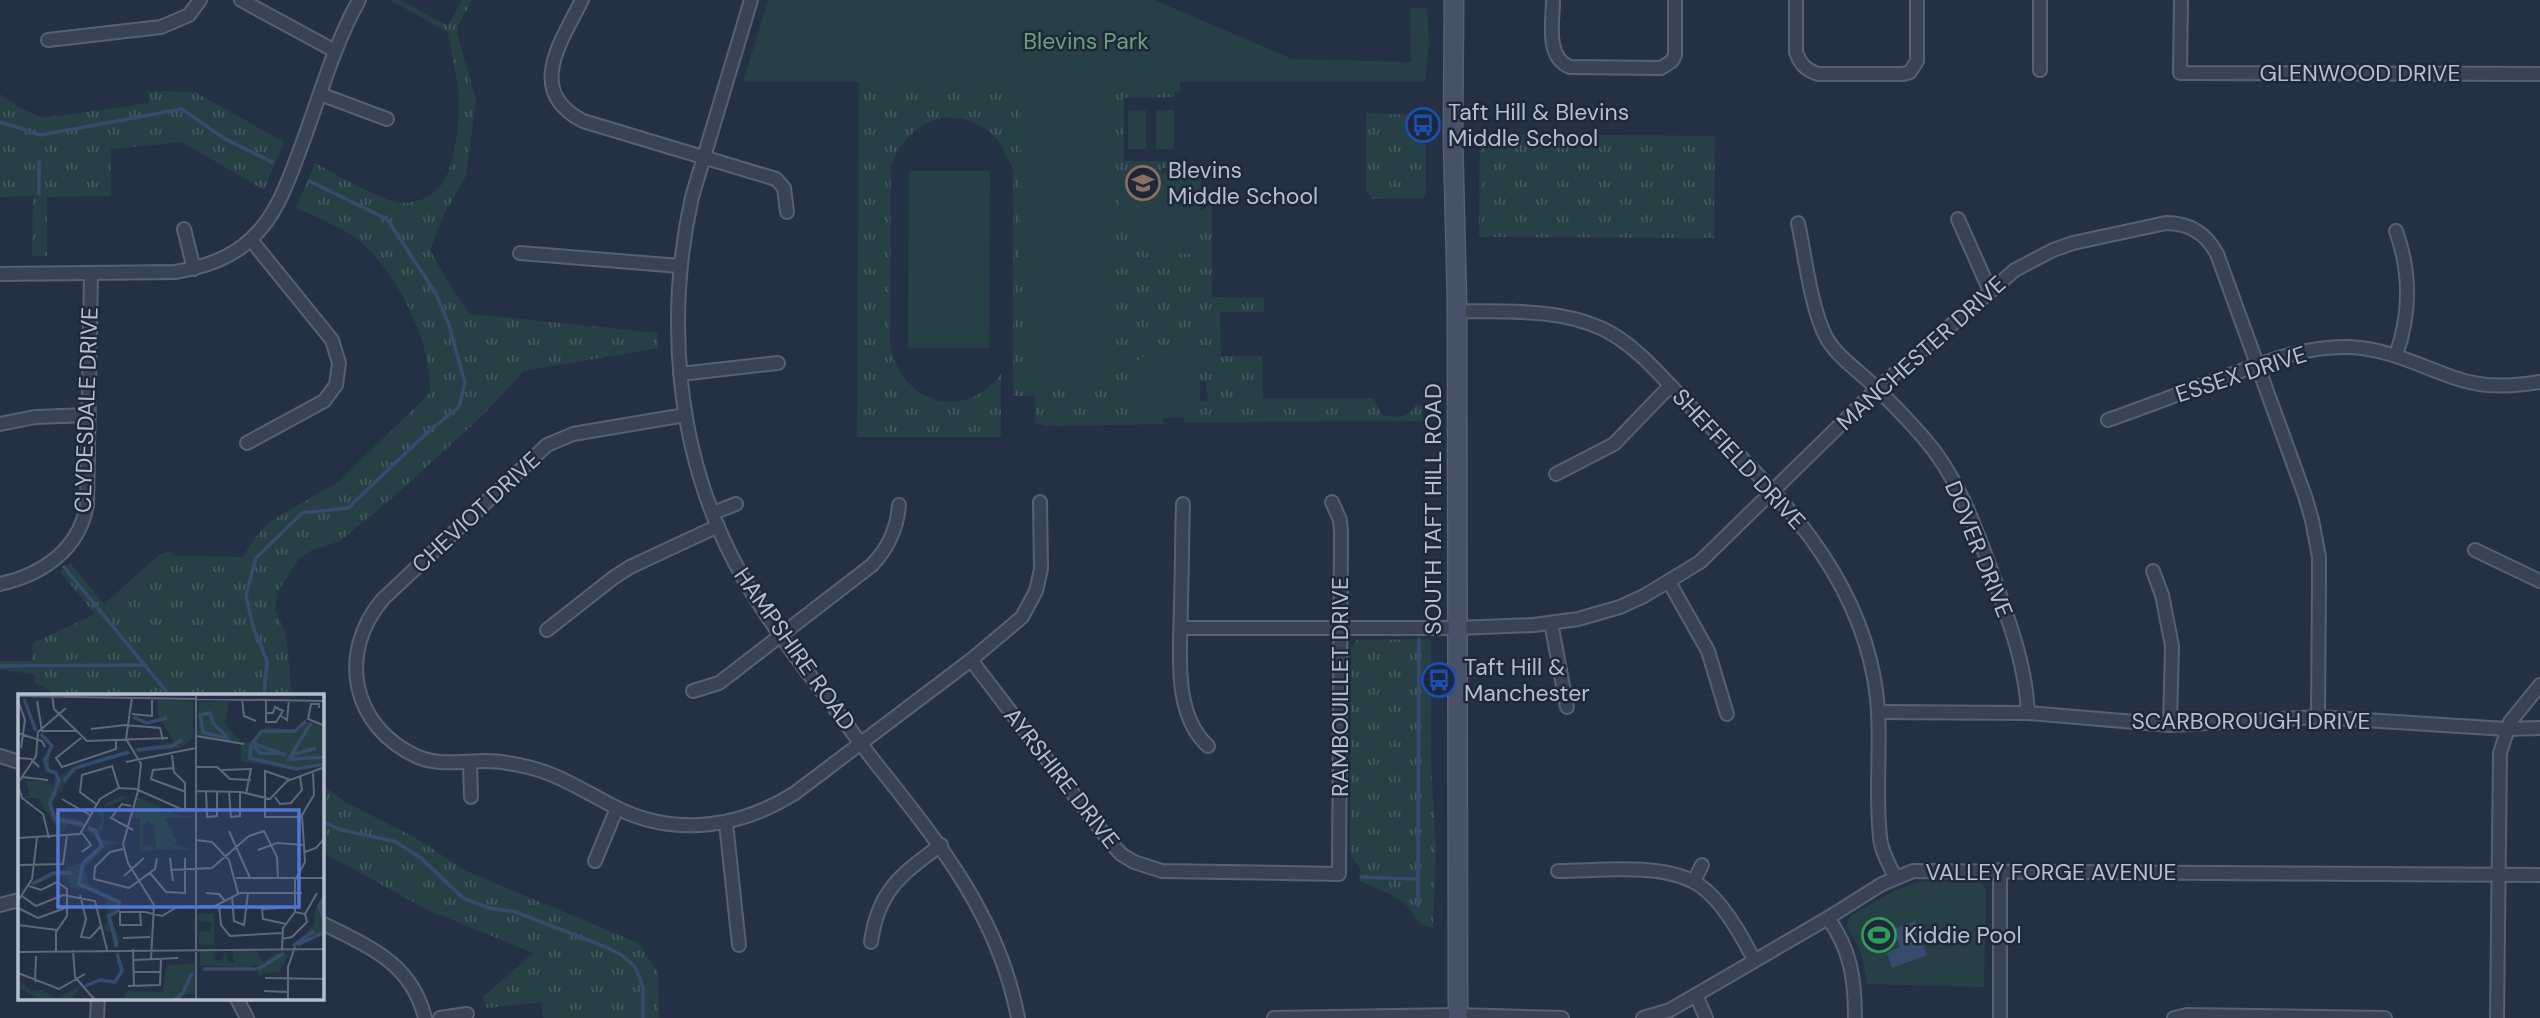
<svg xmlns="http://www.w3.org/2000/svg" width="2540" height="1018" font-family="'DM Sans',sans-serif">
  <style>
    .grass { fill: url(#grass-tufts) }
    .green { fill: #274045 }
    .water { fill: #374b6d }
    .lines { fill: none; stroke-linecap: round; stroke-linejoin: round }
    .stream { stroke: #374b6d; stroke-width: 3.5 }
    .street-casing { stroke: #586171; stroke-width: 16 }
    .secondary-casing { stroke: #586171; stroke-width: 21 }
    .street { stroke: #394354; stroke-width: 12 }
    .secondary { stroke: #475167; stroke-width: 18 }
    .labels { text-anchor: middle; stroke-width: 5; stroke-linejoin: round; paint-order: stroke }
    .park-label { font-size: 23px; fill: #6ca07a; stroke: #1e2839 }
    .street-label { font-size: 23px; fill: #b7becd; stroke: #1e2839 }
    .poi-label { font-size: 23px; fill: #b7becd; stroke: #1e2839; text-anchor: start }
    .inset-river { fill: none; stroke: #374b6d; stroke-width: 3.5 }
    .inset-road { fill: none; stroke: #5f697b; stroke-width: 2 }
    .view { fill: #5375d4; fill-opacity: 0.15; stroke: #5375d4; stroke-width: 3.5 }
    .inset-edge { fill: none; stroke: #b7becd; stroke-width: 3.5 }
  </style>
  <defs>
    <pattern id="grass-tufts" width="24" height="20" patternUnits="userSpaceOnUse" patternTransform="scale(1.75)"><rect width="24" height="20" fill="#274045"/><path d="M3 7l-1-3M5 7V3M7 7l1-3M15 17l-1-3M17 17v-4M19 17l1-3" fill="none" stroke="#445a5f"/></pattern>
  </defs>
  <rect width="100%" height="100%" fill="#243145"/>
  <g class="grass">
    <path d="M390,0H400L448,26L462,0H472L458,26L457,33L476,99L466,176L444,214L430,250L451,287L470,314L658,333V348L524,371L484,414L399,492L340,541L310,551L298,560L278,591L275,609L286,635L292,696H61L34,682L35,675L0,669V661H32L33,643L95,614L60,572L70,563L104,604L159,555L170,551L175,556L243,557L254,539L268,523L338,482L430,393C433,342 393,262 350,234C333,224 314,216 296,208L315,163C334,173 384,203 403,203C415,203 429,198 438,189C456,172 461,115 458,90C456,71 451,51 448,32Z"/>
    <path d="M1180,74V92H1175V97L1124,98V161H1173L1174,168H1162L1161,173H1121L1199,254L1200,210H1205L1208,195H1212V297L1264,298V312H1220L1221,356H1262L1263,398H1373L1382,414C1395,420 1409,418 1416,405H1423V421L1184,422V418H1200V401H1208L1206,381H1200V348L1164,347L1128,418H1163V424L1048,426L1035,423V396H1013V169C1007,156 1001,141 990,132C950,101 906,123 891,166L890,344C900,403 964,423 1001,374V437H857L859,76Z"/>
    <path d="M148,91L195,92L284,142L264,190L182,142L111,149V196L47,197V256H32L33,196L0,197V94L20,108L43,118L149,103Z"/>
    <path d="M1366,113L1425,115L1426,193L1423,198L1373,199L1366,192Z"/>
    <path d="M1480,134L1715,136L1714,238L1479,237Z"/>
    <path d="M1431,639V763L1436,848L1433,928C1411,923 1419,915 1405,904C1392,893 1375,888 1360,881L1361,870L1351,855L1350,849L1351,648L1357,640Z"/>
    <path d="M322,785L347,803L414,837L466,871L638,943L658,972L659,1018H543L542,1002L487,1008L483,997L533,953L428,910L322,852Z"/>
  </g>
  <g class="green">
    <path d="M768,0H1154L1292,59L1411,62L1410,8H1427L1429,42L1425,82H743Z"/>
    <path d="M1021,93H1112L1109,386L1029,385L1031,261L1020,260Z"/>
    <path d="M1146,110V149H1128V111Z"/>
    <rect x="1156" y="110" width="18" height="39"/>
    <path d="M909,171H990L989,348H908Z"/>
    <path d="M1121,173L1201,174L1199,254L1145,253L1120,226Z"/>
    <path d="M1164,347H1200V418H1128V377L1140,358Z"/>
    <path d="M1917,882H1980L1986,888L1984,987L1867,984L1861,952L1847,926L1849,917L1893,891Z"/>
  </g>
  <path class="water" d="M1915,921L1927,955L1892,968L1887,953L1900,947L1893,929Z"/>
  <g class="lines">
    <g class="stream">
      <path d="M0,122L41,135L182,109L225,139L272,162"/>
      <path d="M39,194V161"/>
      <path d="M64,567L170,696"/>
      <path d="M0,666L145,665"/>
      <path d="M264,696L267,661L253,627L246,595L256,558L302,513L348,508L430,430L459,407L465,383L449,325L436,294L387,219L309,181"/>
      <path d="M322,821L341,830L394,841L421,858L463,898L489,908L516,912L608,948L623,956L635,967L643,987V1018"/>
      <path d="M1361,877L1418,879V906"/>
      <path d="M1418,879L1419,639"/>
    </g>
    <g class="street-casing">
      <g id="street">
        <path d="M241,0L335,51"/>
        <path d="M582,0C561,42 525,91 583,121L776,179L784,188L787,212"/>
        <path d="M751,0L692,197C665,319 676,451 735,563C755,601 780,635 805,669C830,701 853,734 878,766C940,844 999,917 1018,1018"/>
        <path d="M1553,0C1553,22 1545,57 1570,67L1661,68L1672,61L1675,55V0"/>
        <path d="M1796,0V52C1800,64 1806,70 1818,74H1903L1910,72L1917,61V0"/>
        <path d="M2040,0V70"/>
        <path d="M2181,0L2180,73L2540,74"/>
        <path d="M48,40L161,27L189,15L200,0"/>
        <path d="M320,94L387,119"/>
        <path d="M1958,219L1990,291"/>
        <path d="M1798,223C1805,255 1811,309 1826,337C1837,357 1859,371 1875,387C1892,403 1908,420 1923,437C1960,479 1977,532 1996,584C2011,627 2026,668 2028,713"/>
        <path d="M184,229L194,269"/>
        <path d="M2396,231C2411,273 2411,313 2396,355"/>
        <path d="M520,253L680,266"/>
        <path d="M0,274L175,272C203,267 231,259 252,238C276,216 287,184 298,155C318,103 332,49 359,0"/>
        <path d="M1457,311C1506,312 1558,308 1603,329C1638,346 1663,379 1690,406C1769,485 1853,563 1874,678C1884,731 1874,784 1880,837C1881,851 1889,864 1895,877"/>
        <path d="M680,374L778,363"/>
        <path d="M685,415L573,434L547,445L383,599C337,653 351,727 418,757C440,766 463,761 486,761C500,761 515,764 528,767C562,775 588,794 619,809C678,837 741,827 795,793L971,660L1022,617L1036,591L1041,569L1040,502"/>
        <path d="M2108,420C2145,407 2182,393 2219,379C2261,364 2302,346 2348,347C2387,348 2420,366 2455,378C2483,388 2512,387 2540,382"/>
        <path d="M0,424L35,417L89,415"/>
        <path d="M247,443L324,401L336,385L339,363L332,340L251,240"/>
        <path d="M1556,474L1614,444L1670,386"/>
        <path d="M1183,504C1182,536 1182,569 1181,601C1181,646 1171,713 1208,746"/>
        <path d="M713,513L736,504"/>
        <path d="M2475,550L2540,581"/>
        <path d="M2153,571L2162,595L2172,646L2170,725"/>
        <path d="M1669,582L1708,651L1727,714"/>
        <path d="M0,584C42,575 80,549 87,504L91,274"/>
        <path d="M1551,623L1567,707"/>
        <path d="M1181,628H1457L1534,625L1578,619L1620,607L1644,596L1700,562L1877,389L2015,270L2053,250L2073,243L2166,223C2189,223 2206,233 2217,254L2305,496L2312,520L2319,557V581L2318,717"/>
        <path d="M547,630L613,578L630,567L718,526"/>
        <path d="M971,660L1110,842L1121,854L1134,862L1162,871L1339,874L1341,532L1340,520L1332,502"/>
        <path d="M693,691L719,683L872,565C888,548 897,530 899,505"/>
        <path d="M1879,712L2028,713L2170,725L2318,717L2506,729L2540,728"/>
        <path d="M0,756L19,762"/>
        <path d="M470,762L471,797"/>
        <path d="M726,823L739,945"/>
        <path d="M595,861L617,808"/>
        <path d="M1558,871C1598,871 1656,863 1692,881C1718,893 1742,936 1754,960"/>
        <path d="M1694,881L1702,865"/>
        <path d="M0,905L19,900"/>
        <path d="M1828,918C1851,950 1855,980 1855,1018"/>
        <path d="M322,923C369,947 411,962 425,1018"/>
        <path d="M871,942C878,890 902,874 941,845"/>
        <path d="M1696,995L1706,1018"/>
        <path d="M237,999L247,1018"/>
        <path d="M97,1018L98,999"/>
        <path d="M440,1018L467,1014"/>
        <path d="M1274,1018L1458,1015L1562,1018"/>
        <path d="M1643,1018L1670,1010L1828,918L1882,884L1913,871L2540,875"/>
        <path d="M2000,1018V870"/>
        <path d="M2174,1018L2187,1015L2385,1018"/>
        <path d="M2497,1018L2500,753L2510,722L2540,685"/>
      </g>
    </g>
    <g class="secondary-casing">
      <path id="secondary" d="M1454,0L1453,139L1457,302L1458,1018"/>
    </g>
    <use href="#street" class="street"/>
    <use href="#secondary" class="secondary"/>
  </g>
  <defs>
    <g id="bus-ring" transform="scale(1.75)"><circle r="9.5" fill="#1e2839" stroke="#1a4fb4" stroke-width="1.5"/><path d="M-5-6H5V4H4V6H2V4H-2V6H-4V4H-5ZM-3.5-4V0h7V-4ZM-3.5 1.2v1.5H-2V1.2ZM2 1.2v1.5H3.5V1.2Z" fill="#1a4fb4"/></g>
    <g id="school-ring" transform="scale(1.75)"><circle r="9.5" fill="#1e2839" stroke="#8d6e63" stroke-width="1.5"/><path d="M0-5L7-2L0 1L-7-2ZM-4 1L0 2.5L4 1V4Q0 6-4 4Z" fill="#8d6e63"/></g>
    <g id="stadium-ring" transform="scale(1.75)"><circle r="9.5" fill="#1e2839" stroke="#2e9e5b" stroke-width="1.5"/><path d="M0-5a6.5 5 0 1 0 0 10a6.5 5 0 1 0 0-10ZM-3.5-1.8h7v3.6h-7Z" fill="#2e9e5b"/></g>
  </defs>
  <g fill-rule="evenodd">
    <use href="#bus-ring" x="1423" y="125"/>
    <use href="#school-ring" x="1143" y="183"/>
    <use href="#bus-ring" x="1439" y="680"/>
    <use href="#stadium-ring" x="1879" y="935"/>
  </g>
  <g class="labels">
    <g class="park-label">
      <text x="1086" y="49">Blevins Park</text>
    </g>
    <g class="street-label">
      <text x="2360" y="81">GLENWOOD DRIVE</text>
      <text transform="translate(1921 353) rotate(-42)" y="8">MANCHESTER DRIVE</text>
      <text transform="translate(2241 374) rotate(-18)" y="8">ESSEX DRIVE</text>
      <text transform="translate(86 410) rotate(-88)" y="8">CLYDESDALE DRIVE</text>
      <text transform="translate(1739 459) rotate(47)" y="8">SHEFFIELD DRIVE</text>
      <text transform="translate(1433 509) rotate(-90)" y="8">SOUTH TAFT HILL ROAD</text>
      <text transform="translate(476 512) rotate(-43)" y="8">CHEVIOT DRIVE</text>
      <text transform="translate(1979 549) rotate(68)" y="8">DOVER DRIVE</text>
      <text transform="translate(795 649) rotate(55)" y="8">HAMPSHIRE ROAD</text>
      <text transform="translate(1340 687) rotate(-90)" y="8">RAMBOUILLET DRIVE</text>
      <text x="2251" y="729">SCARBOROUGH DRIVE</text>
      <text transform="translate(1062 778) rotate(52)" y="8">AYRSHIRE DRIVE</text>
      <text x="2051" y="880">VALLEY FORGE AVENUE</text>
    </g>
    <g class="poi-label">
      <text x="1448" y="120">Taft Hill &amp; Blevins<tspan x="1448" dy="26">Middle School</tspan></text>
      <text x="1168" y="178">Blevins<tspan x="1168" dy="26">Middle School</tspan></text>
      <text x="1464" y="675">Taft Hill &amp;<tspan x="1464" dy="26">Manchester</tspan></text>
      <text x="1904" y="943">Kiddie Pool</text>
    </g>
  </g>
  <g transform="translate(18 694)">
    <rect width="306" height="306" fill="#243145"/>
    <path d="M140,6L175,7V44L162,54L118,58L115,55L156,48L140,21ZM110,56L113,60L56,76L45,93L44,98L73,115L42,97L33,110L38,123L59,125L67,130L65,134L51,130L43,140L20,104H5L12,101L8,87H27L35,92L38,81L28,78L24,66L28,59H32L31,75L41,83L54,73ZM103,102L112,103L87,113L85,133L81,140L85,146L103,149L90,151L66,174L71,190L103,208L102,217L92,222L101,244L100,253H95L94,237L89,238L86,232L90,229L87,222L92,211H86L90,206L69,196L50,193L54,190L42,180L13,192L32,179H43L49,174L47,169L50,173L63,169L75,159L81,153L80,146L68,136L70,132L80,135L84,125L77,116L83,118L88,110ZM122,123H152L147,126L152,132L147,133L154,140L155,135V144H160L156,150L175,156H153L154,149L151,156H138L136,132L130,127L125,132V150L135,152V157L122,158ZM180,220H196V251L181,250V229V237L192,238L194,228L180,227ZM208,256L209,268H216L214,256L239,257L244,268L258,259L271,260L261,278L240,281L239,270L232,273L239,274L182,271V257L204,258L195,259L198,267L204,266ZM176,269L177,300H167L162,306H107V297L145,298L148,272ZM0,286L12,296H24L39,305L61,292L63,293L52,306H24L0,294Z" fill="#274045"/>
    <path d="M211,7L207,30L223,48H232L248,33L277,36L287,27L306,32V72L279,76L223,67V49L180,42L181,8ZM119,103L163,122H174L176,117L175,124H138L146,125V133H154V140L146,138L145,153H138L137,124H111ZM306,202V241L274,252L296,231L297,216Z" fill="#274045"/>
    <path class="inset-river" d="M6,5L18,37M115,23L129,29L149,24M288,27L277,37H244L233,51L232,64L278,75L307,70M293,29L271,65L307,63M23,40L34,52L27,66L30,76L38,79L41,87L32,109L37,125L65,131M209,43L195,29L192,19L182,21L185,38L211,45M236,50L268,61M236,52L242,59L264,60M119,56L154,52L164,46M274,61L298,54M46,87L57,74L111,58M70,133L77,137L84,152L65,169L61,190L101,208L100,217L91,222L99,253M14,190L35,179H54M307,202L301,212L307,228M279,251L307,238M275,252L296,237M185,275H239M240,275L266,259M67,292L82,286L97,288L104,277L99,259M156,306L165,299L174,279"/>
    <path class="inset-road" d="M34,0L36,15L69,47L150,44M0,2L307,7M178,2V306M114,3L108,45L123,70L120,98M224,5L226,22L238,27M19,7L24,37H58M1,9L7,26L3,54M301,14V10H293L290,25L307,32M248,19H255L257,13L265,17L258,28H248V6M114,20L134,22V4M263,22L269,26L271,6M73,35L107,31L142,34L145,46M0,39L24,47L27,53M178,42L226,50M63,44L38,64L44,73L98,55V46M154,61L156,78L167,89V115M0,64L13,65L21,73M108,68L178,54M178,73H199L212,85L233,86M155,74L135,76L133,85L168,98M204,76L233,75L228,100M4,83L30,86M273,86L247,77V123H284M0,89L18,62L20,38L48,14M0,91L4,104L25,120L31,144M120,97L105,150L110,169L136,211L133,265M178,97L223,98L252,105L269,87L307,73M188,97L189,123L199,122V98M211,98L213,123L222,122V98M257,103L262,110L273,109L284,96L282,83M44,105L72,121M78,110L62,98L64,81L94,72L101,94M113,112L104,110L93,124L115,136M211,137L232,184M0,144L62,140L82,105L101,94L118,95L163,115H178M178,146L194,148L211,166L220,199M105,155L92,158L77,173L76,185L111,194L137,175L139,164M240,156L259,149L286,151M64,158L73,151L64,139M287,158L298,154L307,144M152,164L155,187M2,171L45,170L49,142M152,176L194,174L231,142L246,137L259,163L260,184M132,179L148,198L167,199V164M106,182L126,164M218,184H306M11,192L23,196L39,188L49,195V222L38,238V257M188,199L201,200L207,207M62,201L68,225L63,243L72,244L84,231M4,202L18,212L45,201L77,207L89,256M214,203L216,227L226,231L230,199M0,207L14,185L19,144M201,210L203,231L212,242L264,239M0,214L20,224L50,213M122,218L123,231H102V218H127L144,222L159,213L197,212L222,199H284M287,220L299,199M268,230L245,225L244,215L277,213M0,231L39,236M105,244L132,243M264,245L274,243L289,228L287,220L277,218M115,255L116,291M264,255L265,234L277,218V186L287,168L284,121L296,101L295,79M55,256L57,283L77,306M0,258L307,255M116,266L160,264M116,278H143M0,279L41,295L67,280M247,284L307,285M17,288L18,262M110,292L142,291L143,265M246,297L270,298M270,306V273L277,253"/>
    <path class="view" d="M40,116H281V213H40Z"/>
    <rect width="306" height="306" class="inset-edge"/>
  </g>
</svg>
